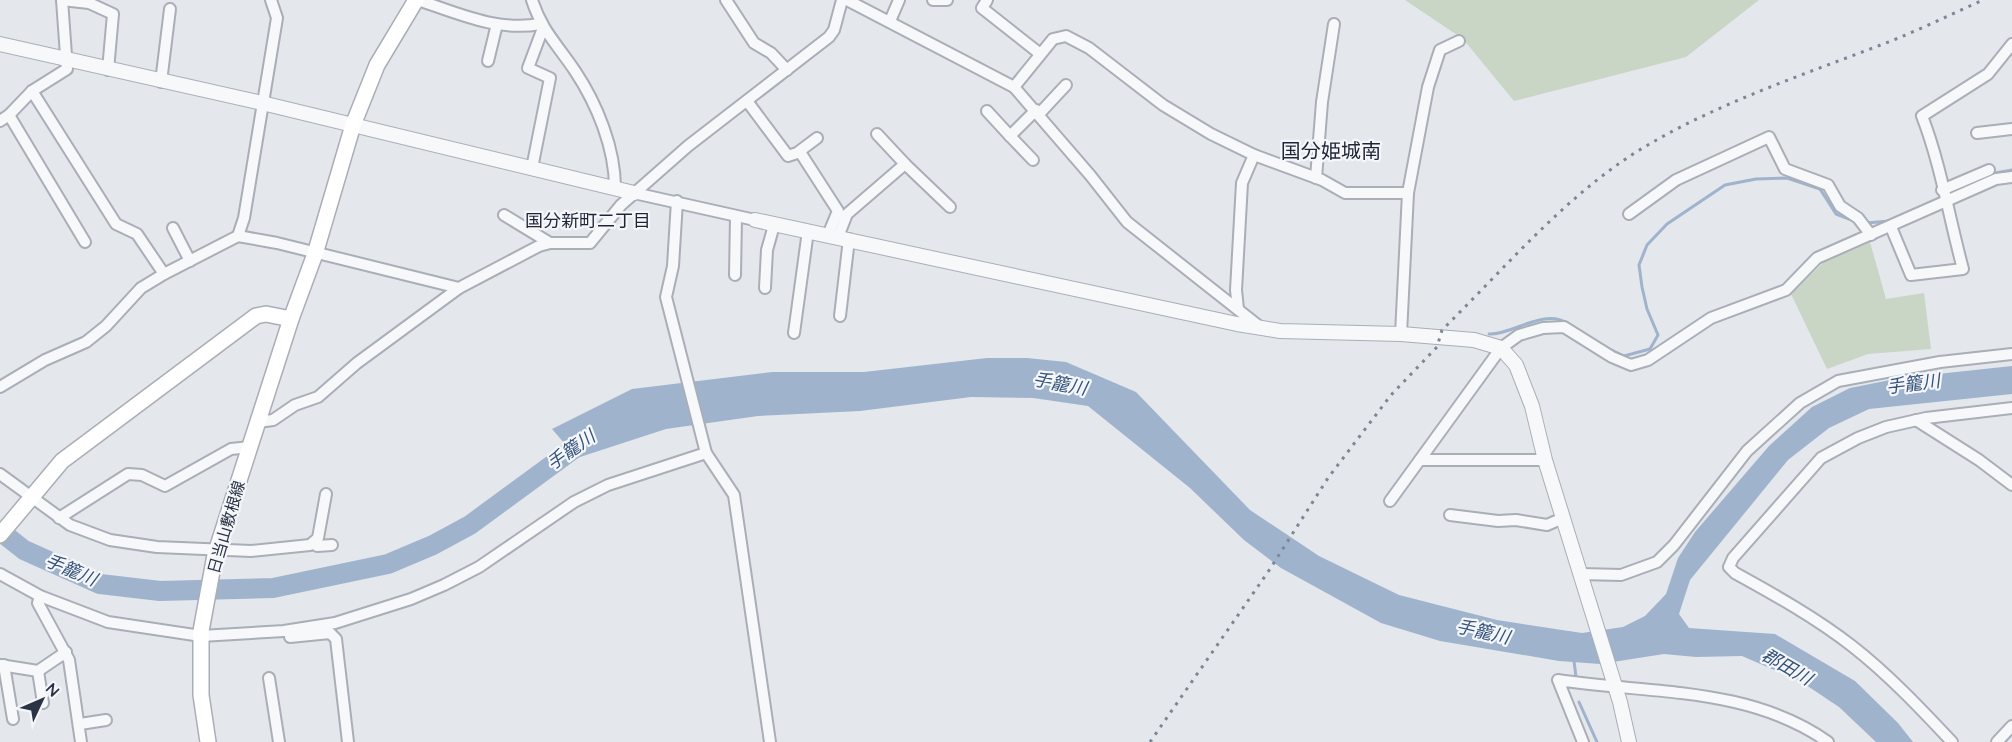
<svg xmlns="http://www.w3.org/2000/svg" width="2012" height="742" font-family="Quicksand,'Noto Sans JP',sans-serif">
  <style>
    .green { fill: #c9d6c5 }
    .water { fill: #9fb4cc }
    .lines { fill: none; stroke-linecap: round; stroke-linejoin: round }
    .stream { stroke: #9fb4cc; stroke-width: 3 }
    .river { stroke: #9fb4cc; stroke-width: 20 }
    .minor-casing { stroke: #a9aeb7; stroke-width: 14 }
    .tertiary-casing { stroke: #a9aeb7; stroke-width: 16 }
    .secondary-casing { stroke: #a9aeb7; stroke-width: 18 }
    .minor { stroke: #f7f8fa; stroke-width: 10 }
    .tertiary { stroke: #f7f8fa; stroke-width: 14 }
    .secondary { stroke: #fff; stroke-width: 15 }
    .rail { stroke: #7d8696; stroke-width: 3; stroke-dasharray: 3 6; stroke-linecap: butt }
    .labels { text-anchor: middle; stroke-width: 4.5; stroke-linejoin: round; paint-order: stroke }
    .street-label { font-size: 16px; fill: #2b3445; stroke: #f4f6f9 }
    .neighbourhood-label { font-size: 18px; fill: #1d2536; stroke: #f4f6f9 }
    .water-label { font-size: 18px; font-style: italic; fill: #34527a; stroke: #f4f6f9 }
    .quarter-label { font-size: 20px; fill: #1d2536; stroke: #f4f6f9 }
  </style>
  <rect width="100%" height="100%" fill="#e4e7ec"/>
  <g class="green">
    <path d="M1405,0H1759L1686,57L1514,101L1463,39Z"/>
    <path d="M1870,242L1886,299L1924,293L1931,349L1868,354L1827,369L1791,294L1825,261Z"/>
  </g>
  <path class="water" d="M987,358H1027L1066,362L1136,392L1250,510L1319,556L1399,595L1497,620L1582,633L1623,627L1645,616L1666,594L1678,558L1695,532L1769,446L1812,407L1850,388L1900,378L2012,366V394L1869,409L1829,428L1788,460L1690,580L1679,614L1689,628L1775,634L1855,681L1898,723L1913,742H1876L1839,707L1800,681L1742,656L1696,657L1664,654L1600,664L1559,661L1440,641L1381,623L1281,568L1244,540L1190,488L1088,406L1033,398L971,397L860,411L758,416L666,429L577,458L552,429L632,389L772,372H864Z"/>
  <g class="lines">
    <g class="stream">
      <path d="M1990,174L2012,170"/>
      <path d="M1950,194L1974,182"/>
      <path d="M1866,223L1890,221"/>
      <path d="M1489,334C1514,335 1543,307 1569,324"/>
      <path d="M1607,348L1624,356L1650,349L1658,335L1647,309L1642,287L1639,265L1647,245L1667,224L1725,185L1756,179L1787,178L1820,189L1836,214L1857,222"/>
      <path d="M1574,661L1576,677"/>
      <path d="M1579,702L1597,742"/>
    </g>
    <path class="river" d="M0,531L24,550L100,584L160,591L273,588L388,564L433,545L470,525L590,437"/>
    <g class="minor-casing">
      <g id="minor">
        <path d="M62,0L89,3L113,14L108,70"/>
        <path d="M418,0C457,13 498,32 540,24"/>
        <path d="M532,0C542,31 557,44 575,71C597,104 615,148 615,188"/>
        <path d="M726,0L754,43L771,53L787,70"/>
        <path d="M847,0L1014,87L1090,175L1127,222L1260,327"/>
        <path d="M933,0H947"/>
        <path d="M987,0L982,8L1039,53"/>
        <path d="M890,21L899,0"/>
        <path d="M488,61L497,24"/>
        <path d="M161,82L170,9"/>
        <path d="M1014,87L1053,39L1066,36L1089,48L1163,105L1211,134L1254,155L1322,180L1345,193H1408L1401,334"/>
        <path d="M32,91L116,224L137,234L164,274"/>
        <path d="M747,101L788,156L797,153L817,138"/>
        <path d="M987,111L1010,136"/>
        <path d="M1039,114L1066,85"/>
        <path d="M9,115L85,242"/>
        <path d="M0,121L9,115L32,91L67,69L62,0"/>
        <path d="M1977,133L2012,129"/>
        <path d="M800,152L838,211L828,235"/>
        <path d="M1033,160L1010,136L1036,110"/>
        <path d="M905,164L950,207"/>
        <path d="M532,168L550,78L528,68L543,28"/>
        <path d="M1316,178L1322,102L1334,24"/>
        <path d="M1942,190L1989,170"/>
        <path d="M634,193L755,220"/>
        <path d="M1408,193L1428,87L1440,50L1459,41"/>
        <path d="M677,201L673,266L666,297L706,453L734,495L770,742"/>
        <path d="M1629,214L1676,180L1769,137L1785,169L1828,185L1840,206L1858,218L1871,235"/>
        <path d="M504,215L550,243"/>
        <path d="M1891,227L1911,275L1963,269C1949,218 1941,165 1922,116L1988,74L2012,44"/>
        <path d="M173,228L190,261"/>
        <path d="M238,236L277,243L459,288L539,246L550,243H590L621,205L688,146L829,37L834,30L842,0"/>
        <path d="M838,237L847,214L905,164L877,134"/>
        <path d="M735,275L736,217"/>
        <path d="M765,288L767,250L774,225"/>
        <path d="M1238,309L1236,290L1242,183L1254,155"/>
        <path d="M840,316L849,239"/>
        <path d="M794,333L808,231"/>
        <path d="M0,387L45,360L86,342L106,326L141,288L164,274L238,236L244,218L277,18L271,0"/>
        <path d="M1916,420L1979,460L2012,485"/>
        <path d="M258,422L273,420L295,405L318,397L357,363L459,288"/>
        <path d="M1420,460H1545"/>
        <path d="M0,474L70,525L110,540L157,547L251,551L310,545L318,538L326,494"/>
        <path d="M1390,501L1501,348L1519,335L1543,328L1564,327L1612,357L1631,365L1648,360L1711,318L1786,290L1817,258L1996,179L2012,177"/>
        <path d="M1450,515L1498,521L1516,520L1547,525L1563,518"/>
        <path d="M59,518L128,474L142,475L165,486L231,449L250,447"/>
        <path d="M313,543L317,546L332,545"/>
        <path d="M0,574L40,596L108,622L201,636L284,631L335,623L411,599L444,585L479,567L574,502L608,485L706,453"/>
        <path d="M1581,574L1621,575L1657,562L1674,545L1747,451L1800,403L1838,381L1940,362L2012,354"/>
        <path d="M40,596L38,603L69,660L81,742"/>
        <path d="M290,637L330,633L336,639L348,742"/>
        <path d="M0,665L38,671L66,652"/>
        <path d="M4,665L13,719"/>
        <path d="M38,671L43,703"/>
        <path d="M269,678L279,742"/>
        <path d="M80,724L106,720"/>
        <path d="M1583,742L1558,680C1649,694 1749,686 1828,742"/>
        <path d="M1952,742C1921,709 1888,674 1852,646C1816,618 1775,595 1735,573L1729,567L1733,558L1821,458L1858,438L1886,427L1926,418L2012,408"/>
        <path d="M1997,742L2012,726"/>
      </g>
    </g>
    <g class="tertiary-casing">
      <g id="tertiary">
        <path d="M0,44L262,103L634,193"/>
        <path d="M755,220L1237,324L1280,331L1401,334L1474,340L1501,348L1516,365L1532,406L1545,460L1620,702L1629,742"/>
      </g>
    </g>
    <g class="secondary-casing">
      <g id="secondary">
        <path d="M0,535L62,461L256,316L266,314L291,319"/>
        <path d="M208,742L201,695V631L215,555L291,319L315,254L353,125L377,65L416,0"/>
      </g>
    </g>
    <use href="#minor" class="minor"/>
    <use href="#tertiary" class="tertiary"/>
    <use href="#secondary" class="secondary"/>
    <path class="rail" d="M1150,742L1270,569L1328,478L1391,395L1437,347L1442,330C1503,270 1561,201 1633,154C1714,103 1807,74 1896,39C1925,27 1954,13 1983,0"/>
  </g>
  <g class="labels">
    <g class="street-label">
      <text transform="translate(226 527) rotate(-74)" y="6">日当山敷根線</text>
    </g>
    <g class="neighbourhood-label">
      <text x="588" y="227">国分新町二丁目</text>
    </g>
    <g class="water-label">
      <text transform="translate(1060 384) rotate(11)" y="6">手籠川</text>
      <text transform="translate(1913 384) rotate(-7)" y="6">手籠川</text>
      <text transform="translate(571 450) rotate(-35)" y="6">手籠川</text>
      <text transform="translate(71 570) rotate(23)" y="6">手籠川</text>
      <text transform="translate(1483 632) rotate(13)" y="6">手籠川</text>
      <text transform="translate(1787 667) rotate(30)" y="6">郡田川</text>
    </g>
    <g class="quarter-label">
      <text x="1331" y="158">国分姫城南</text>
    </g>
  </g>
  <g transform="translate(42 700) rotate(46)" stroke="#f4f6f9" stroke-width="4.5" paint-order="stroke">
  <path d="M0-4.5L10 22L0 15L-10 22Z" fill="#2b3445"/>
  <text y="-9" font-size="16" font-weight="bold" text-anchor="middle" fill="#2b3445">N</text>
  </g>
</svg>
